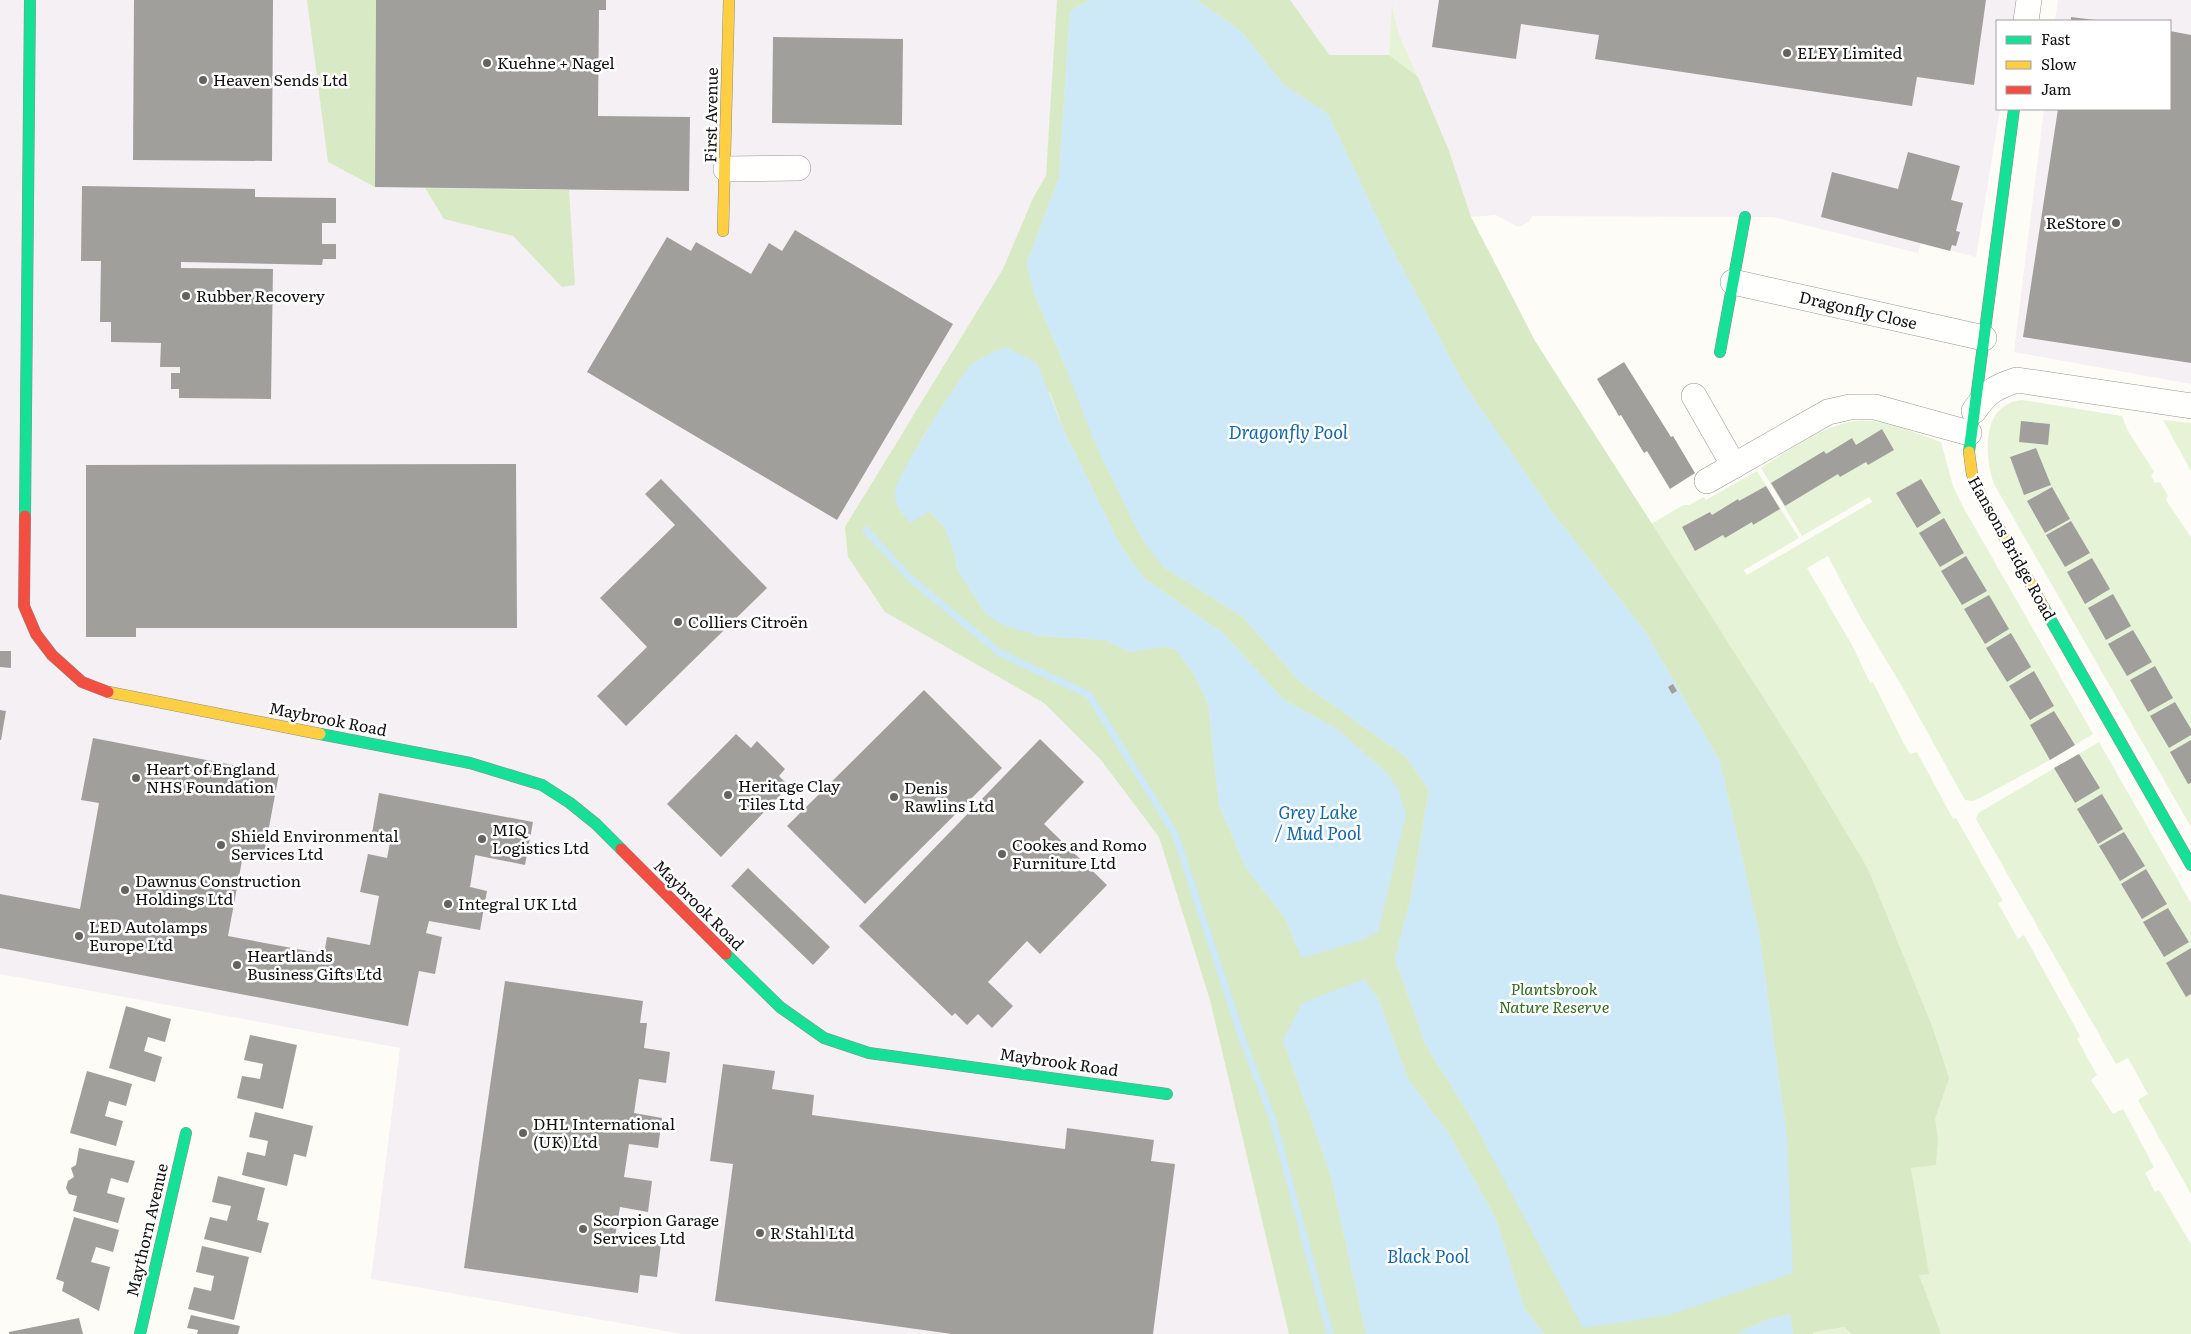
<svg xmlns="http://www.w3.org/2000/svg" width="2191" height="1334" font-family="Literata,serif">
  <style>
    .industrial { fill: #f5f0f3 }
    .green { fill: #e7f3d7 }
    .forest { fill: #d8eac5; fill-rule: evenodd }
    .water { fill: #cde8f7 }
    .lines { fill: none; stroke-linecap: round; stroke-linejoin: round }
    .stream { stroke: #cde8f7; stroke-width: 7 }
    .building { fill: #a19f9c }
    .street-casing { stroke: #979795; stroke-width: 26 }
    .fast-casing { stroke: #8e8d8b; stroke-width: 12 }
    .slow-casing { stroke: #8e8d8b; stroke-width: 12 }
    .jam-casing { stroke: #8e8d8b; stroke-width: 12 }
    .street { stroke: #fffffe; stroke-width: 25 }
    .fast { stroke: #16e098; stroke-width: 11 }
    .slow { stroke: #ffcf43; stroke-width: 11 }
    .jam { stroke: #f24e42; stroke-width: 11 }
    .poi-dot { fill: #646362; stroke: #fff; stroke-width: 2 }
    .labels { text-anchor: middle; stroke-width: 5; stroke-linejoin: round; paint-order: stroke }
    .poi-label { font-size: 16px; fill: #111; stroke: #fff; text-anchor: start }
    .street-label { font-size: 16px; fill: #111; stroke: #fff }
    .park-label { font-size: 16px; font-style: italic; fill: #2f6b1f; stroke: #fff }
    .water-label { font-size: 18px; font-style: italic; fill: #1768a6; stroke: #fff }
  </style>
  <rect width="100%" height="100%" fill="#fdfcf7"/>
  <g class="industrial">
    <path d="M0,0H1057L1046,176L1033,198L1003,269L845,527L885,612L1044,703L1101,760L1159,837L1210,1000L1289,1334H682L371,1279L400,1048L0,974Z"/>
    <path d="M1290,0H2018L2014,21H1997V109H2000L1976,257L1921,243L1918,253L1773,217L1532,216L1529,222L1518,227L1496,215L1471,217L1449,151L1397,32L1393,6L1389,55H1329Z"/>
    <path d="M2058,0H2191V384L2014,352L2044,109H2170V21H2055Z"/>
  </g>
  <g class="green">
    <path d="M1057,0H1290L1330,55H1389L1392,4L1398,32L1449,151L1471,217L1535,341L1651,524L1683,505H1689L1704,497L1706,500L1757,471L1799,538L1744,570L1747,575L1872,502L1869,497L1802,536L1761,468C1795,447 1837,413 1879,422C1900,426 1921,435 1941,442L1953,486L1962,505L2093,734L2050,760L1980,798L1973,801L1965,800L1904,690L1859,615L1828,556L1807,568L1852,645L1870,683L1873,682L1904,744L1910,754L1917,752L1953,819L1956,818L2003,901L1998,903L2018,939L2024,935L2080,1036L2077,1039L2097,1075L2091,1080L2113,1114L2123,1109L2154,1167L2145,1173L2155,1192L2159,1190L2191,1244V1334H1289L1210,1000L1159,837L1101,760L1044,703L885,612L848,557L845,527L1003,269L1033,198L1046,176Z"/>
    <path d="M2022,400L2122,416L2127,429L2154,472L2151,475L2155,483L2160,482L2168,496L2166,500L2191,537V827L1994,484C1984,455 1981,404 2022,400Z"/>
    <path d="M2163,420L2191,423V471Z"/>
    <path d="M2099,742L2191,903V1194L2138,1100L2148,1094L2128,1058L2116,1064L1976,819L1978,813Z"/>
  </g>
  <g class="forest">
    <path d="M307,0H376L375,187L328,162Z"/>
    <path d="M1057,0H1090L1070,11L1059,177L1027,263L1034,294L1063,361L1163,567L1243,617L1299,681L1405,756L1429,790L1412,892L1395,959L1425,1044L1473,1121L1787,1137L1759,932L1720,761L1645,631L1550,509L1464,384L1387,239L1328,114L1283,84L1242,32L1197,0H1290L1329,55H1389L1418,77L1449,151L1471,217L1535,341L1798,752L1868,869L1932,1026L1949,1078L1935,1119L1938,1139L1936,1165L1911,1168L1929,1274L1919,1275L1941,1334H1852L1844,1327L1813,1332V1334H1793L1790,1314L1768,1319L1736,1334H1544L1525,1309L1496,1219L1449,1134L1408,1079L1378,998L1283,1040L1330,1173L1366,1334H1289L1210,1000L1159,837L1101,760L1044,703L885,612L848,557L845,527L1003,269L1033,198L1046,176ZM1050,392L1064,431L1122,548L1145,579L1223,633L1284,700L1337,729L1388,774L1302,958L1285,918L1246,868L1219,805L1208,704L1193,673L1175,649L1163,647L1129,652L1105,640L1039,636L986,614L957,569L954,551L944,527L929,511L895,490L923,436L936,418Z"/>
    <path d="M425,188L569,190L575,285L562,287L513,236L444,219Z"/>
  </g>
  <g class="water">
    <path d="M1090,0H1197L1242,32L1283,84L1328,114L1387,239L1464,384L1550,509L1645,631L1720,761L1759,932L1787,1137L1793,1273L1669,1315L1583,1328L1473,1121L1425,1044L1395,959L1412,892L1429,790L1405,756L1299,681L1243,617L1163,567L1140,536L1097,448L1063,361L1034,294L1027,263L1059,177L1070,11Z"/>
    <path d="M1006,347L1037,363L1064,431L1122,548L1145,579L1223,633L1284,700L1337,729L1388,774L1399,791L1406,815L1378,932L1360,941L1302,958L1285,918L1246,868L1219,805L1208,704L1193,673L1175,649L1163,647L1129,652L1105,640L1039,636L1003,625L986,614L957,569L954,551L944,527L929,511L911,523C901,514 894,506 895,491C896,478 960,375 972,364C981,356 995,352 1006,347Z"/>
    <path d="M1364,979L1378,998L1408,1079L1449,1134L1496,1219L1525,1309L1544,1334H1366L1330,1173L1283,1040L1302,1003Z"/>
    <path d="M1790,1314L1793,1334H1736L1768,1319Z"/>
  </g>
  <g class="lines">
    <path class="stream" d="M866,530L910,578L1000,653L1089,695L1175,834L1242,1038L1273,1120L1330,1334"/>
  </g>
  <g class="building">
    <path d="M134,0H273L272,161L133,160Z"/>
    <path d="M376,0H606V10H599L598,116L690,117L689,191L375,187Z"/>
    <path d="M1439,0H1986L1974,85L1917,77L1912,106L1595,59L1599,35L1521,24L1516,59L1432,47Z"/>
    <path d="M2071,17L2095,20V21H2071Z"/>
    <path d="M2170,31L2191,35V363L2023,337L2058,109H2170Z"/>
    <path d="M773,37L903,39L902,125L772,123Z"/>
    <path d="M1908,152L1960,166L1951,200L1963,203L1956,231L1960,232L1956,246L1952,245L1950,251L1821,217L1832,172L1898,189Z"/>
    <path d="M82,186L255,189V197L336,198V223H322V244H336V259H323L322,265L181,262V268L273,269L271,399L179,398V389H171V373H180V367H160L161,343L111,342V322H100L101,261H81Z"/>
    <path d="M795,230L953,324L837,520L587,372L667,237L691,251L696,242L751,274L769,243L782,251Z"/>
    <path d="M1624,362L1671,437L1673,436L1695,473L1670,489L1647,451L1644,453L1621,415L1619,416L1597,379Z"/>
    <path d="M2021,421L2050,424L2048,445L2019,442Z"/>
    <path d="M1882,429L1894,450L1868,465L1866,462L1840,477L1838,474L1785,506L1771,483L1824,451L1826,454L1852,438L1856,445Z"/>
    <path d="M2036,448L2051,485L2024,495L2010,457Z"/>
    <path d="M516,464L517,628H136V637H86V465Z"/>
    <path d="M661,479L767,588L626,726L597,696L647,647L600,598L675,525L645,494Z"/>
    <path d="M1921,479L1941,513L1917,528L1896,493Z"/>
    <path d="M1766,486L1780,509L1753,525L1752,522L1725,538L1723,535L1695,551L1682,527L1710,512L1712,515L1738,499L1739,501Z"/>
    <path d="M2052,487L2070,519L2045,533L2027,501Z"/>
    <path d="M1944,518L1964,553L1940,567L1919,533Z"/>
    <path d="M2071,521L2090,553L2065,567L2046,535Z"/>
    <path d="M1966,556L1987,591L1962,605L1941,571Z"/>
    <path d="M2092,558L2110,589L2085,604L2067,572Z"/>
    <path d="M2113,594L2131,626L2106,640L2088,608Z"/>
    <path d="M1989,595L2009,629L1985,644L1964,609Z"/>
    <path d="M2133,630L2152,662L2127,676L2108,644Z"/>
    <path d="M2011,633L2031,667L2007,682L1986,648Z"/>
    <path d="M0,651H11V668L0,667Z"/>
    <path d="M2155,666L2173,698L2148,712L2130,680Z"/>
    <path d="M2034,671L2054,706L2030,720L2009,686Z"/>
    <path d="M1673,684L1677,691L1672,694L1668,687Z"/>
    <path d="M924,690L1002,768L865,904L787,826Z"/>
    <path d="M2175,702L2191,729V735L2169,748L2150,716Z"/>
    <path d="M0,710L6,711L1,740H0Z"/>
    <path d="M2054,711L2075,745L2050,760L2030,725Z"/>
    <path d="M736,734L751,748L757,741L785,769L779,776L789,786L721,857L667,804Z"/>
    <path d="M93,738L279,774L263,859L243,855L228,936L324,954L327,937L370,945L379,896L360,892L368,854L387,858L390,843L371,839L379,793L533,822L525,865L475,855L470,887L487,891L480,930L429,921L426,933L442,937L435,974L419,971L408,1026L0,948V894L80,909L99,803L81,800Z"/>
    <path d="M1040,739L1084,782L1044,824L1107,885L1040,954L1027,941L988,982L1013,1006L992,1028L978,1014L967,1025L955,1013L952,1016L859,926Z"/>
    <path d="M2191,740V783L2188,784L2170,752Z"/>
    <path d="M2079,754L2100,788L2075,803L2054,768Z"/>
    <path d="M2102,794L2123,829L2098,844L2077,809Z"/>
    <path d="M2124,832L2145,866L2120,881L2099,846Z"/>
    <path d="M748,868L830,947L813,965L731,886Z"/>
    <path d="M2146,869L2167,904L2142,919L2121,884Z"/>
    <path d="M2168,908L2189,942L2164,957L2143,922Z"/>
    <path d="M2191,948V994L2186,997L2166,963Z"/>
    <path d="M505,981L643,1001L640,1023H647L644,1048L670,1052L666,1083L639,1079L634,1113L662,1118L658,1148L629,1144L624,1177L652,1181L648,1212L620,1207L615,1237L661,1244L657,1277L640,1275L638,1293L464,1268Z"/>
    <path d="M126,1006L171,1019L165,1042L148,1037L144,1051L162,1057L155,1082L109,1068Z"/>
    <path d="M250,1035L297,1045L283,1109L237,1098L242,1076L260,1079L263,1064L244,1060Z"/>
    <path d="M723,1064L775,1071L772,1089L814,1095L812,1115L1065,1149L1067,1128L1154,1140L1151,1161L1175,1164L1153,1334H952L715,1301L733,1164L710,1161Z"/>
    <path d="M87,1071L132,1084L126,1106L109,1101L105,1116L123,1121L116,1146L70,1133Z"/>
    <path d="M255,1112L313,1126L306,1157L294,1154L287,1186L242,1175L247,1152L265,1156L268,1141L249,1137Z"/>
    <path d="M79,1148L135,1161L128,1183L111,1178L107,1193L125,1198L118,1223L73,1211L77,1196L69,1194L66,1188L68,1181L74,1177L71,1168L76,1165Z"/>
    <path d="M218,1176L265,1188L257,1220L269,1223L261,1253L204,1239L210,1217L227,1221L231,1206L212,1202Z"/>
    <path d="M74,1217L119,1230L113,1252L96,1247L91,1262L110,1267L99,1311L62,1291L64,1282L56,1279Z"/>
    <path d="M202,1246L249,1257L234,1320L188,1309L194,1287L211,1291L214,1276L196,1272Z"/>
    <path d="M191,1315L240,1326L238,1334H197L198,1330L187,1328Z"/>
    <path d="M79,1318L83,1334H9V1332Z"/>
  </g>
  <g class="lines">
    <g class="street-casing">
      <g id="street">
        <path d="M2026,21L2029,0"/>
        <path d="M726,169L798,168"/>
        <path d="M1733,282L1984,338"/>
        <path d="M1694,396L1734,466"/>
        <path d="M1974,411C1987,392 1995,387 2017,380L2191,406"/>
        <path d="M1707,481L1828,412L1850,407H1875L1969,433"/>
      </g>
    </g>
    <g class="fast-casing">
      <g id="fast">
        <path d="M1720,352L1745,217"/>
        <path d="M1969,452L2014,109"/>
        <path d="M25,516L30,0"/>
        <path d="M2044,608L2191,865"/>
        <path d="M320,734L470,763L542,785L570,803L596,824L621,849"/>
        <path d="M726,954L780,1007L824,1038L869,1053L1167,1094"/>
        <path d="M140,1334L186,1133"/>
      </g>
    </g>
    <g class="slow-casing">
      <g id="slow">
        <path d="M723,231L729,0"/>
        <path d="M1969,452L1972,474L1982,498L2044,608"/>
        <path d="M108,692L320,734"/>
      </g>
    </g>
    <g class="jam-casing">
      <g id="jam">
        <path d="M25,516L24,606L36,634L52,655L82,682L108,692"/>
        <path d="M621,849L726,954"/>
      </g>
    </g>
    <use href="#street" class="street"/>
    <use href="#fast" class="fast"/>
    <use href="#slow" class="slow"/>
    <use href="#jam" class="jam"/>
  </g>
  <g class="poi-dot">
    <circle cx="1787" cy="53" r="5"/>
    <circle cx="487" cy="63" r="5"/>
    <circle cx="203" cy="80" r="5"/>
    <circle cx="2116" cy="223" r="5"/>
    <circle cx="186" cy="296" r="5"/>
    <circle cx="678" cy="622" r="5"/>
    <circle cx="136" cy="778" r="5"/>
    <circle cx="728" cy="795" r="5"/>
    <circle cx="894" cy="797" r="5"/>
    <circle cx="482" cy="839" r="5"/>
    <circle cx="221" cy="845" r="5"/>
    <circle cx="1002" cy="854" r="5"/>
    <circle cx="125" cy="890" r="5"/>
    <circle cx="448" cy="904" r="5"/>
    <circle cx="79" cy="936" r="5"/>
    <circle cx="237" cy="965" r="5"/>
    <circle cx="523" cy="1133" r="5"/>
    <circle cx="583" cy="1229" r="5"/>
    <circle cx="760" cy="1233" r="5"/>
  </g>
  <g class="labels">
    <g class="poi-label">
      <text x="1797" y="59">ELEY Limited</text>
      <text x="497" y="69">Kuehne + Nagel</text>
      <text x="213" y="86">Heaven Sends Ltd</text>
      <text x="2106" y="229" text-anchor="end">ReStore</text>
      <text x="196" y="302">Rubber Recovery</text>
      <text x="688" y="628">Colliers Citroën</text>
      <text x="146" y="775">Heart of England<tspan x="146" dy="18">NHS Foundation</tspan></text>
      <text x="738" y="792">Heritage Clay<tspan x="738" dy="18">Tiles Ltd</tspan></text>
      <text x="904" y="794">Denis<tspan x="904" dy="18">Rawlins Ltd</tspan></text>
      <text x="492" y="836">MIQ<tspan x="492" dy="18">Logistics Ltd</tspan></text>
      <text x="231" y="842">Shield Environmental<tspan x="231" dy="18">Services Ltd</tspan></text>
      <text x="1012" y="851">Cookes and Romo<tspan x="1012" dy="18">Furniture Ltd</tspan></text>
      <text x="135" y="887">Dawnus Construction<tspan x="135" dy="18">Holdings Ltd</tspan></text>
      <text x="458" y="910">Integral UK Ltd</text>
      <text x="89" y="933">LED Autolamps<tspan x="89" dy="18">Europe Ltd</tspan></text>
      <text x="247" y="962">Heartlands<tspan x="247" dy="18">Business Gifts Ltd</tspan></text>
      <text x="533" y="1130">DHL International<tspan x="533" dy="18">(UK) Ltd</tspan></text>
      <text x="593" y="1226">Scorpion Garage<tspan x="593" dy="18">Services Ltd</tspan></text>
      <text x="770" y="1239">R Stahl Ltd</text>
    </g>
    <g class="street-label">
      <text transform="translate(711 115) rotate(-89)" y="6">First Avenue</text>
      <text transform="translate(1858 310) rotate(13)" y="6">Dragonfly Close</text>
      <text transform="translate(2012 548) rotate(61)" y="6">Hansons Bridge Road</text>
      <text transform="translate(328 719) rotate(11)" y="6">Maybrook Road</text>
      <text transform="translate(699 905) rotate(45)" y="6">Maybrook Road</text>
      <text transform="translate(1059 1062) rotate(8)" y="6">Maybrook Road</text>
      <text transform="translate(147 1230) rotate(-77)" y="6">Maythorn Avenue</text>
    </g>
    <g class="park-label">
      <text x="1554" y="995">Plantsbrook<tspan x="1554" dy="18">Nature Reserve</tspan></text>
    </g>
    <g class="water-label">
      <text x="1288" y="439">Dragonfly Pool</text>
      <text x="1318" y="819">Grey Lake<tspan x="1318" dy="21">/ Mud Pool</tspan></text>
      <text x="1428" y="1263">Black Pool</text>
    </g>
  </g>
  <rect x="1996" y="20" width="175" height="90" fill="#ffffff" stroke="#a0a0a0"/>
  <rect x="2006" y="36" width="25" height="8" fill="#16e098" stroke="#a0a0a0"/>
  <text x="2041" y="45" font-size="15" fill="#111111">Fast</text>
  <rect x="2006" y="61" width="25" height="8" fill="#ffcf43" stroke="#a0a0a0"/>
  <text x="2041" y="70" font-size="15" fill="#111111">Slow</text>
  <rect x="2006" y="86" width="25" height="8" fill="#f24e42" stroke="#a0a0a0"/>
  <text x="2041" y="95" font-size="15" fill="#111111">Jam</text>
</svg>
